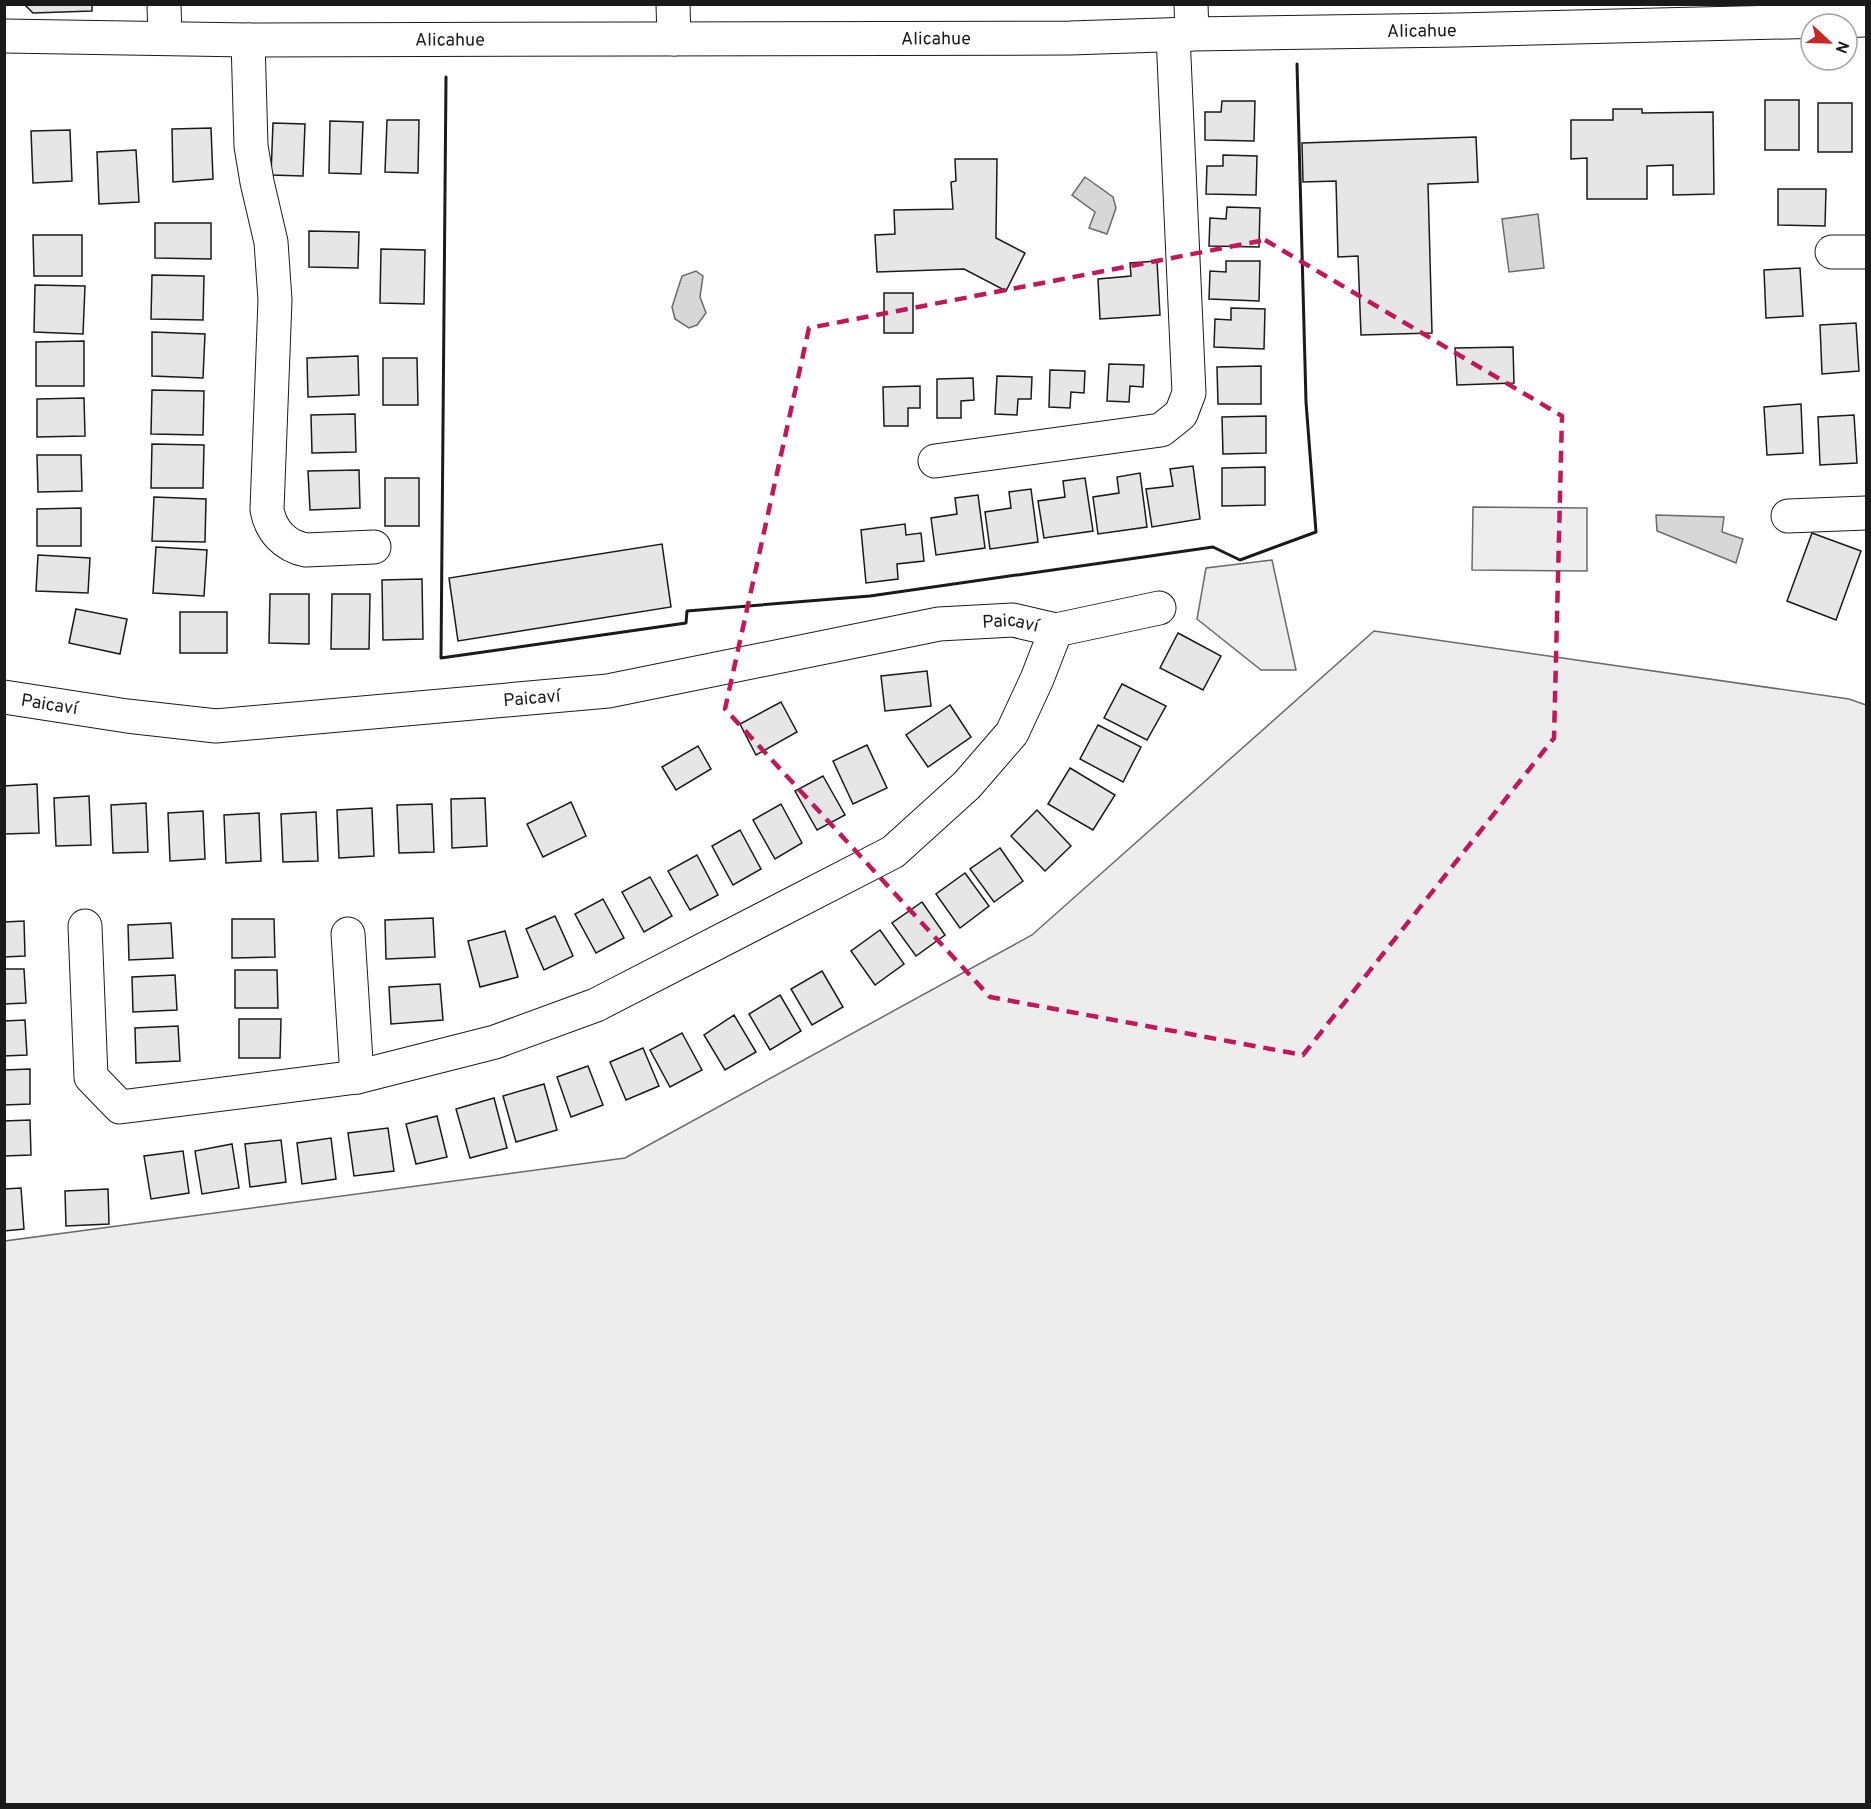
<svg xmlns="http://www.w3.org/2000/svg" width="1871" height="1809" font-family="Overpass,sans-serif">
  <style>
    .green { fill: #ededed; stroke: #6a6a6a; stroke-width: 1.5 }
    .water { fill: #d7d7d7; stroke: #6a6a6a; stroke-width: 1.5 }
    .building { fill: #e6e6e6; stroke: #1a1a1a; stroke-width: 1.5 }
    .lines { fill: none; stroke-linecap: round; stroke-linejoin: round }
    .street-casing { stroke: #1a1a1a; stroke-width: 35 }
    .street { stroke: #fff; stroke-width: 33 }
    .wall { stroke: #1a1a1a; stroke-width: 3 }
    .marked { fill: none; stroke: #c2185b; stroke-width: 4.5; stroke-dasharray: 12 8; stroke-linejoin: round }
    .labels { text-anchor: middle; stroke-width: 4.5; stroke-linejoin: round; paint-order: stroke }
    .street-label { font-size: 18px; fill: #1a1a1a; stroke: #fff }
  </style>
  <rect width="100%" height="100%" fill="#fff"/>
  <g class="green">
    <path d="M1473,507L1587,508V571L1472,570Z"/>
    <path d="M1272,560L1296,670H1261L1197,619L1206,568Z"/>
    <path d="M1374,631L1849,699L1866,705V1804H5V1241L625,1158L1032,935Z"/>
  </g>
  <g class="water">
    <path d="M1085,177L1113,197L1116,208L1107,234L1089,228L1095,212L1072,195Z"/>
    <path d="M1538,214L1544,268L1509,272L1502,219Z"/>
    <path d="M696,271L703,276L700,297L706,313L697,325L689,328L675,319L672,307L682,276Z"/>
    <path d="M1656,515L1724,517L1722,532L1743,539L1736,563L1657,531Z"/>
  </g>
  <g class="building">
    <path d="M24,4H92V11L33,13Z"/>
    <rect x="1765" y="100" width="34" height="50"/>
    <path d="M1222,101H1255L1254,141L1205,140V112H1221Z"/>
    <rect x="1818" y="103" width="34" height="49"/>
    <path d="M1613,109H1642V113L1713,112L1714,194L1673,195V165L1647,166V199H1587V158L1571,159V120H1613Z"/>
    <path d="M387,120H419L418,173L385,172Z"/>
    <path d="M330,121L363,122L361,174L329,173Z"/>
    <path d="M273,123L305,124L303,176L271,175Z"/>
    <path d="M211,128L213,179L173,182L172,129Z"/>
    <path d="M70,130L72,181L33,183L31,131Z"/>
    <path d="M1476,137L1478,182L1428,184L1432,333L1361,335L1358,256L1338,257L1336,181L1303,182L1302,143Z"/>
    <path d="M136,150L139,202L99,204L97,152Z"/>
    <path d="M1223,155L1257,156L1256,195L1206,194L1207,166H1223Z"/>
    <path d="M955,159H997L996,238L1025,253L1006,291L964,269L877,272L875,235L895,234L894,210L953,209L951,182L956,181Z"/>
    <path d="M1778,189H1826L1825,226L1778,225Z"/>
    <path d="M1227,207L1260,208L1259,247L1209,246L1210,218L1226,219Z"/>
    <path d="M155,223H211V259L155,258Z"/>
    <path d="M309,231L359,232L358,268L309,267Z"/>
    <path d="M33,235H82V276H34Z"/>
    <path d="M381,249L425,250L424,304L380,303Z"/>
    <path d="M1157,261L1160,315L1100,319L1098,279L1131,276L1130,263Z"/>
    <path d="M1226,261H1260L1259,301L1209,299L1210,271L1226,272Z"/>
    <path d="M1800,268L1803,316L1766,318L1764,270Z"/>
    <path d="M152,275L204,276L203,320L151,319Z"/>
    <path d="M35,285L85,286L83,334L34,332Z"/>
    <rect x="884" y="293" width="29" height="40"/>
    <path d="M1231,308L1265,309L1264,349L1214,347L1215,319L1231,320Z"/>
    <path d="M1856,323L1859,371L1822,374L1820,325Z"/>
    <path d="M152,332L205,334L203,378L152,376Z"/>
    <path d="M84,341V386H36V342Z"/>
    <path d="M1513,347L1514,383L1457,385L1455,348Z"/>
    <path d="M358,356L359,395L308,397L307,358Z"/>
    <path d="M383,358H417L418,405H383Z"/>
    <path d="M1109,364L1144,365L1143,387L1130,386L1129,402L1107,401Z"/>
    <path d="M1261,366V404H1218L1217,367Z"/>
    <path d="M1050,370L1085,371L1084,393L1071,392L1070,408L1049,407Z"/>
    <path d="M997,376L1032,377L1031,399H1018L1017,415L995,414Z"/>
    <path d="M973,378L974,400L961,401V418H937V379Z"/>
    <path d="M920,386V408H908V426H884L883,387Z"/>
    <path d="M152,390L204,391L203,435L151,434Z"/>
    <path d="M84,398L85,436L37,437V399Z"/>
    <path d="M1801,404L1803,453L1767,455L1764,407Z"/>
    <path d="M355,414L356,452L312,453L311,415Z"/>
    <path d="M1854,415L1857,463L1820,465L1818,417Z"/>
    <path d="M1266,416V453L1223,454L1222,417Z"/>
    <path d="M152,444L204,445L203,488H151Z"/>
    <path d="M37,455H81L82,491L38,492Z"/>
    <path d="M1193,466L1200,519L1152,527L1146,489L1173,486L1170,469Z"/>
    <path d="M1265,467V505L1222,506V468Z"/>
    <path d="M359,470L360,508L310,510L308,471Z"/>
    <path d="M1140,473L1147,527L1098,534L1093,497L1119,493L1117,477Z"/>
    <rect x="385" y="478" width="34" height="48"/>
    <path d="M1085,478L1093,531L1044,538L1038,501L1065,497L1063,481Z"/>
    <path d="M1031,489L1038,542L990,549L985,512L1011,508L1009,492Z"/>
    <path d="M978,495L985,548L936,555L931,518L957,514L955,498Z"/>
    <path d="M154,497L206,499L205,542L152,541Z"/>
    <path d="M81,508V546H37V509Z"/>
    <path d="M905,524L906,535L921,533L924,561L897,564L898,579L866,583L861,530Z"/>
    <path d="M1812,533L1861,551L1836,620L1787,601Z"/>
    <path d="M662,544L671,607L458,641L449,578Z"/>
    <path d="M156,547L207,550L204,596L153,593Z"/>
    <path d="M38,555L90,558L88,593L36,591Z"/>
    <path d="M422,579L423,639L383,640L382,580Z"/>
    <path d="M270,594H309V644L269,643Z"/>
    <path d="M332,594H370L369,649H331Z"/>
    <path d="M76,609L127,619L120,654L69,643Z"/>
    <rect x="180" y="612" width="47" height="41"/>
    <path d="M1178,633L1221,656L1203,690L1160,668Z"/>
    <path d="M927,671L931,706L885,711L881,676Z"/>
    <path d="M1122,684L1166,706L1147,740L1104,718Z"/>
    <path d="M781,702L797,732L756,755L740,724Z"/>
    <path d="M950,705L971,737L928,767L906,735Z"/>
    <path d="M1098,725L1141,747L1123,782L1080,759Z"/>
    <path d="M867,745L887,788L853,804L833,761Z"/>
    <path d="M698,746L711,769L676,790L662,767Z"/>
    <path d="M1070,768L1115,795L1093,830L1048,804Z"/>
    <path d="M823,776L845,815L817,830L795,791Z"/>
    <path d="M37,784L39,833L4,834V786Z"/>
    <path d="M89,796L91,845L56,846L54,798Z"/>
    <path d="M485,798L487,846L452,848L451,799Z"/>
    <path d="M571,802L586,836L543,857L527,824Z"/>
    <path d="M146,803L148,852L113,853L111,805Z"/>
    <path d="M432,804L434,852L399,853L397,805Z"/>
    <path d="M781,804L802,843L775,859L753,820Z"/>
    <path d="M372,808L374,856L339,858L337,810Z"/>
    <path d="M1037,810L1071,846L1045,871L1011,836Z"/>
    <path d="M203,811L205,859L170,861L168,813Z"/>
    <path d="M316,812L318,861L283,862L281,814Z"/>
    <path d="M259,813L261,861L226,863L224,815Z"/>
    <path d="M740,830L761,869L733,885L712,846Z"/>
    <path d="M1000,848L1023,881L994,902L970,869Z"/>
    <path d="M697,855L718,895L690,910L668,871Z"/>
    <path d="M965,873L989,906L960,928L936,894Z"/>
    <path d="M650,877L672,916L644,932L622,892Z"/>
    <path d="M603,899L624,938L596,953L575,914Z"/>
    <path d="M922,902L945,935L916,956L892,923Z"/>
    <path d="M555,916L573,956L544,970L526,929Z"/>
    <path d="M433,918L435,957L386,959L385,920Z"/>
    <path d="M232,919H274L275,957L232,958Z"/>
    <path d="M24,921L25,956L4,957V922Z"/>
    <path d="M171,923L173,958L129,960L128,925Z"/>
    <path d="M880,930L904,964L875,985L851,951Z"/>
    <path d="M505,931L518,977L480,987L468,941Z"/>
    <path d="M4,969H24L26,1003L4,1004Z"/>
    <path d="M235,970H277L278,1008H235Z"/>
    <path d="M822,971L843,1007L812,1025L791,989Z"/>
    <path d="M175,975L177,1010L133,1012L132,977Z"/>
    <path d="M440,984L443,1020L391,1024L389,987Z"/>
    <path d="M780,995L801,1031L770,1050L749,1014Z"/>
    <path d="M734,1015L756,1052L725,1070L704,1035Z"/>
    <path d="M239,1019H281L280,1058H239Z"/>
    <path d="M25,1020L27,1055L4,1056V1021Z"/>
    <path d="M178,1026L180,1061L136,1063L135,1028Z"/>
    <path d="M682,1033L702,1070L670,1087L650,1050Z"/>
    <path d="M643,1048L659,1086L626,1100L610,1062Z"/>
    <path d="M588,1066L603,1105L571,1117L557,1077Z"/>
    <path d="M30,1069V1104L4,1105V1070Z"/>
    <path d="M544,1084L557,1130L516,1142L503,1096Z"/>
    <path d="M494,1098L507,1148L470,1158L456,1109Z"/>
    <path d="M437,1116L447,1157L416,1164L406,1124Z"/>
    <path d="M30,1120L31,1155L4,1156V1121Z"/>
    <path d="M388,1128L394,1171L354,1176L348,1133Z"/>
    <path d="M331,1138L336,1179L302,1184L297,1143Z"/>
    <path d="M281,1140L286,1182L250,1187L245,1144Z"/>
    <path d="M232,1144L239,1188L202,1194L195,1151Z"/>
    <path d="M183,1151L189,1193L151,1199L144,1156Z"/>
    <path d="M21,1188L24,1229L4,1231V1189Z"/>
    <path d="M108,1189L109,1224L66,1226L65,1191Z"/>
  </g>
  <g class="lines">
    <g class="street-casing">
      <g id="street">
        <path d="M164,4L165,38"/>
        <path d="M673,4L674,39"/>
        <path d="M1191,4L1192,34"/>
        <path id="s1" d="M4,36L248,40L1070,38L1192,34L1457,30L1866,20"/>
        <path d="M248,40L251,146L257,182L271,242L275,300L267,510C271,531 285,546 306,550L374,547"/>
        <path d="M1832,252H1866"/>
        <path d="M935,461L1161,430L1181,414L1189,393L1173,35"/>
        <path d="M1788,516L1866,513"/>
        <path id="s2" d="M4,697L127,716L216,726L608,691L939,624L1013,620L1056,630L1159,608"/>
        <path d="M85,926L91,1077L120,1107L357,1077L495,1042L596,1005L893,852L967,785L1012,733L1037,679L1056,630"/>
        <path d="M348,934L357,1077"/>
      </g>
    </g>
    <use href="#street" class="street"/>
    <path class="wall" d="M446,77L441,658L686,623L687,611L870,596L1213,547L1240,560L1316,532L1306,402L1297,64"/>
  </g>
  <path class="marked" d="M1265,240L1562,416L1554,738L1303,1055L990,997L725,709L809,328Z"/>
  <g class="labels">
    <g class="street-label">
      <text dy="6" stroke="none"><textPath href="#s1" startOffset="1418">Alicahue</textPath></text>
      <text dy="6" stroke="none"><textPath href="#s1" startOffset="932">Alicahue</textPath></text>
      <text dy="6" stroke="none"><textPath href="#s1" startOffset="446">Alicahue</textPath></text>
      <text dy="6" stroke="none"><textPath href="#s2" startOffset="1017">Paicaví</textPath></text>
      <text dy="6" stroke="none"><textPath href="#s2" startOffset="531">Paicaví</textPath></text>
      <text dy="6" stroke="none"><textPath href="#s2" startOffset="46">Paicaví</textPath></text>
    </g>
  </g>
  <rect width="1871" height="1809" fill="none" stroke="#1a1a1a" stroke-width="12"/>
  <g transform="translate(1829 42) rotate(112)"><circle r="28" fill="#ffffff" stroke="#a3a3a3" stroke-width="1.5"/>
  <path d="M0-4.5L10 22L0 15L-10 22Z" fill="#c62828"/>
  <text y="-9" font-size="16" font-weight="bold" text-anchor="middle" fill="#1a1a1a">N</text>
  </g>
</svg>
